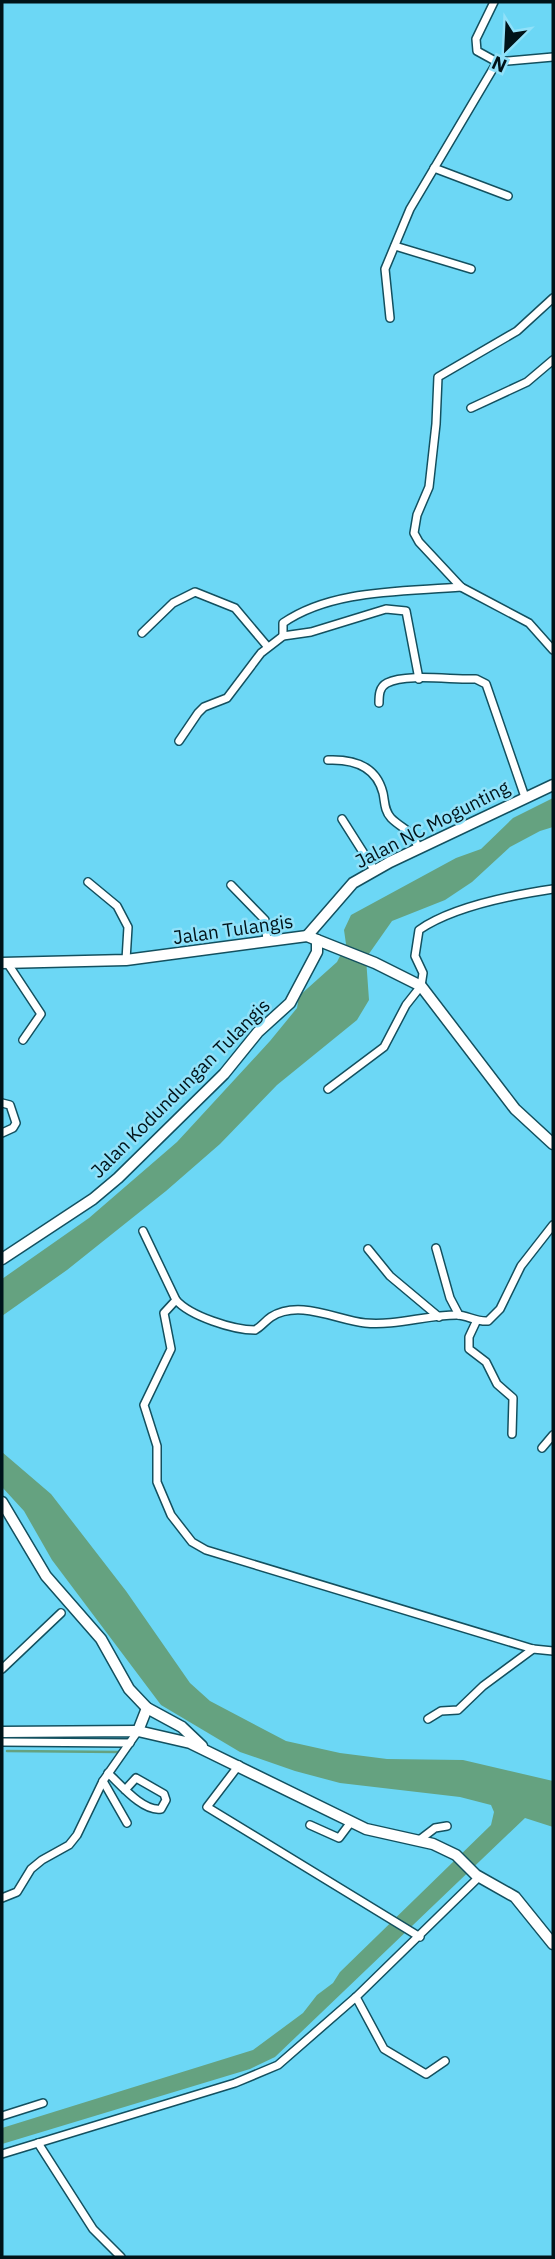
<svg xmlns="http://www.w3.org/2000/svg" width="555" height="2259" font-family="'IBM Plex Sans',sans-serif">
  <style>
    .water { fill: #65a280 }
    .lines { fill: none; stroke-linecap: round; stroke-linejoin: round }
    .stream { stroke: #65a280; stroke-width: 2.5 }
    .street-casing { stroke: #13505f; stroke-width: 10 }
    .secondary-casing { stroke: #13505f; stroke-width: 13 }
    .street { stroke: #fff; stroke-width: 7 }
    .secondary { stroke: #fff; stroke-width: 10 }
    .labels { text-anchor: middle; stroke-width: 5; stroke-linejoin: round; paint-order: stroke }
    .street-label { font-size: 19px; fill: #001319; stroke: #90e1f9 }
  </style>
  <rect width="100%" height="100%" fill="#6cd7f5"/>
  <g class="water">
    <path d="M553,798V827L540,831L510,847L472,882L445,900L392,921L366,958L369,1000L357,1020L277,1085L220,1144L166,1191L67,1270L2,1316V1279L89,1218L177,1142L270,1041L297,1008L299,996L337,962L346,944L344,930L351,915L456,858L481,849L513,818Z"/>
    <path d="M2,1452L51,1494L126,1591L190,1683L210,1701L286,1741L340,1753L387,1759L463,1760L553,1781V1827L525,1818L275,2057L250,2069L2,2144V2128L253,2050L303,2013L317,1995L333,1983L340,1972L491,1825L494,1812L491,1805L460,1797L340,1783L295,1771L240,1752L161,1705L52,1560L24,1511L2,1487Z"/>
  </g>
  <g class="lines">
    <path class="stream" d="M7,1751L119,1752"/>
    <g class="street-casing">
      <g id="street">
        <path d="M494,2L476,39L477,51L497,62L553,57"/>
        <path d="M434,168L508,196"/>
        <path d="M395,246L471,269"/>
        <path d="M553,298L517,331L438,377L436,424L429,487L417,515L414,533L419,542L461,587L529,623L553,650"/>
        <path d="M390,318L385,269L410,209L497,62"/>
        <path d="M471,408L527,382L553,360"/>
        <path d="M142,633L173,603L195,592L235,608L267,646"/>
        <path d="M283,636V623C332,589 403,592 461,587"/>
        <path d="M379,703C379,696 379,687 387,683C406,673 453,680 476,679L486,684L525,797"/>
        <path d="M179,741L198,713L204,707L227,698L261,653L283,636L311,632L386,609L406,611L419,679"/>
        <path d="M328,760C352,759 376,765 383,793C385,802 384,810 391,818C403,830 414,830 418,849"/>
        <path d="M342,819L375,871"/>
        <path d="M88,882L117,906L128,927L126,960"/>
        <path d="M231,885L265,920L267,941"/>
        <path d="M8,964L41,1014L23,1040"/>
        <path d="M328,1089L384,1047L406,1005L421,986L423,973L415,956L419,930C452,907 513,895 553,889"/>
        <path d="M2,1103L10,1105L16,1123L13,1128L2,1133"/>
        <path d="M143,1231L176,1300C190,1316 233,1330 255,1330C261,1327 265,1321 271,1317C299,1299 337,1320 365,1323C396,1326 426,1315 457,1315C467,1315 476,1322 488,1321L500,1309L521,1266L553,1225"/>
        <path d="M436,1248L450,1298L459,1315"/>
        <path d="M368,1249L390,1276L439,1317"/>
        <path d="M176,1300L164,1313L171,1349L144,1405L157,1446V1482L171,1515L192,1542L206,1550L533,1649L553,1651"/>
        <path d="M476,1322L469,1337V1349L486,1362L497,1384L513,1398L512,1434"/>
        <path d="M542,1448L553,1435"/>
        <path d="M2,1669L61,1613"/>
        <path d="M428,1719L441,1711L458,1710L483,1686L533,1649"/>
        <path d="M2,1742L130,1743"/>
        <path d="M239,1765L207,1807L420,1937"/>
        <path d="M108,1773C121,1785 143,1812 161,1809L166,1800L164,1794L136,1778L125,1790"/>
        <path d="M103,1781L127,1823"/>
        <path d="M310,1825L339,1838L351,1822"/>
        <path d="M418,1841L435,1828L447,1826"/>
        <path d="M2,1898L17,1892L31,1869L42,1860L69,1845L77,1835L103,1781L138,1731"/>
        <path d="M356,1997L384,2049L426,2074L445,2061"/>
        <path d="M2,2116L43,2103"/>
        <path d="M38,2143L93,2229L121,2257"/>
        <path d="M2,2154L235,2083L278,2065L356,1997L479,1877"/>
      </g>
    </g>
    <g class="secondary-casing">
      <g id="secondary">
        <path d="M307,936L353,883L390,862L553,785"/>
        <path d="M2,963L126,960L307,936L375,963L421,986L515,1109L553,1144"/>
        <path d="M2,1259L93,1199L118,1178L224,1074L258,1032L290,1003L317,952V940"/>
        <path d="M2,1502L46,1576L101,1639L129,1689L147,1708L182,1727L202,1746"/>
        <path d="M138,1731L147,1708"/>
        <path d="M2,1732L138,1731L190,1743L366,1829L433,1844L456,1855L476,1875L515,1897L553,1944"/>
      </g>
    </g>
    <use href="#street" class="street"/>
    <use href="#secondary" class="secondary"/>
  </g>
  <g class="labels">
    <g class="street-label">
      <text transform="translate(432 824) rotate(-27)" y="7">Jalan NC Mogunting</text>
      <text transform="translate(233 929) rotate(-8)" y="7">Jalan Tulangis</text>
      <text transform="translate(180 1088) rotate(-45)" y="7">Jalan Kodundungan Tulangis</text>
    </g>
  </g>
  <rect width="555" height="2259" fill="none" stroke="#001319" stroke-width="7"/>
  <g transform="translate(506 49) rotate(204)" stroke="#90e1f9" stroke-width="5" paint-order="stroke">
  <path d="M0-5L12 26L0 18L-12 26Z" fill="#001319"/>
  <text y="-10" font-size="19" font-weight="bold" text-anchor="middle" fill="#001319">N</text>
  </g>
</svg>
